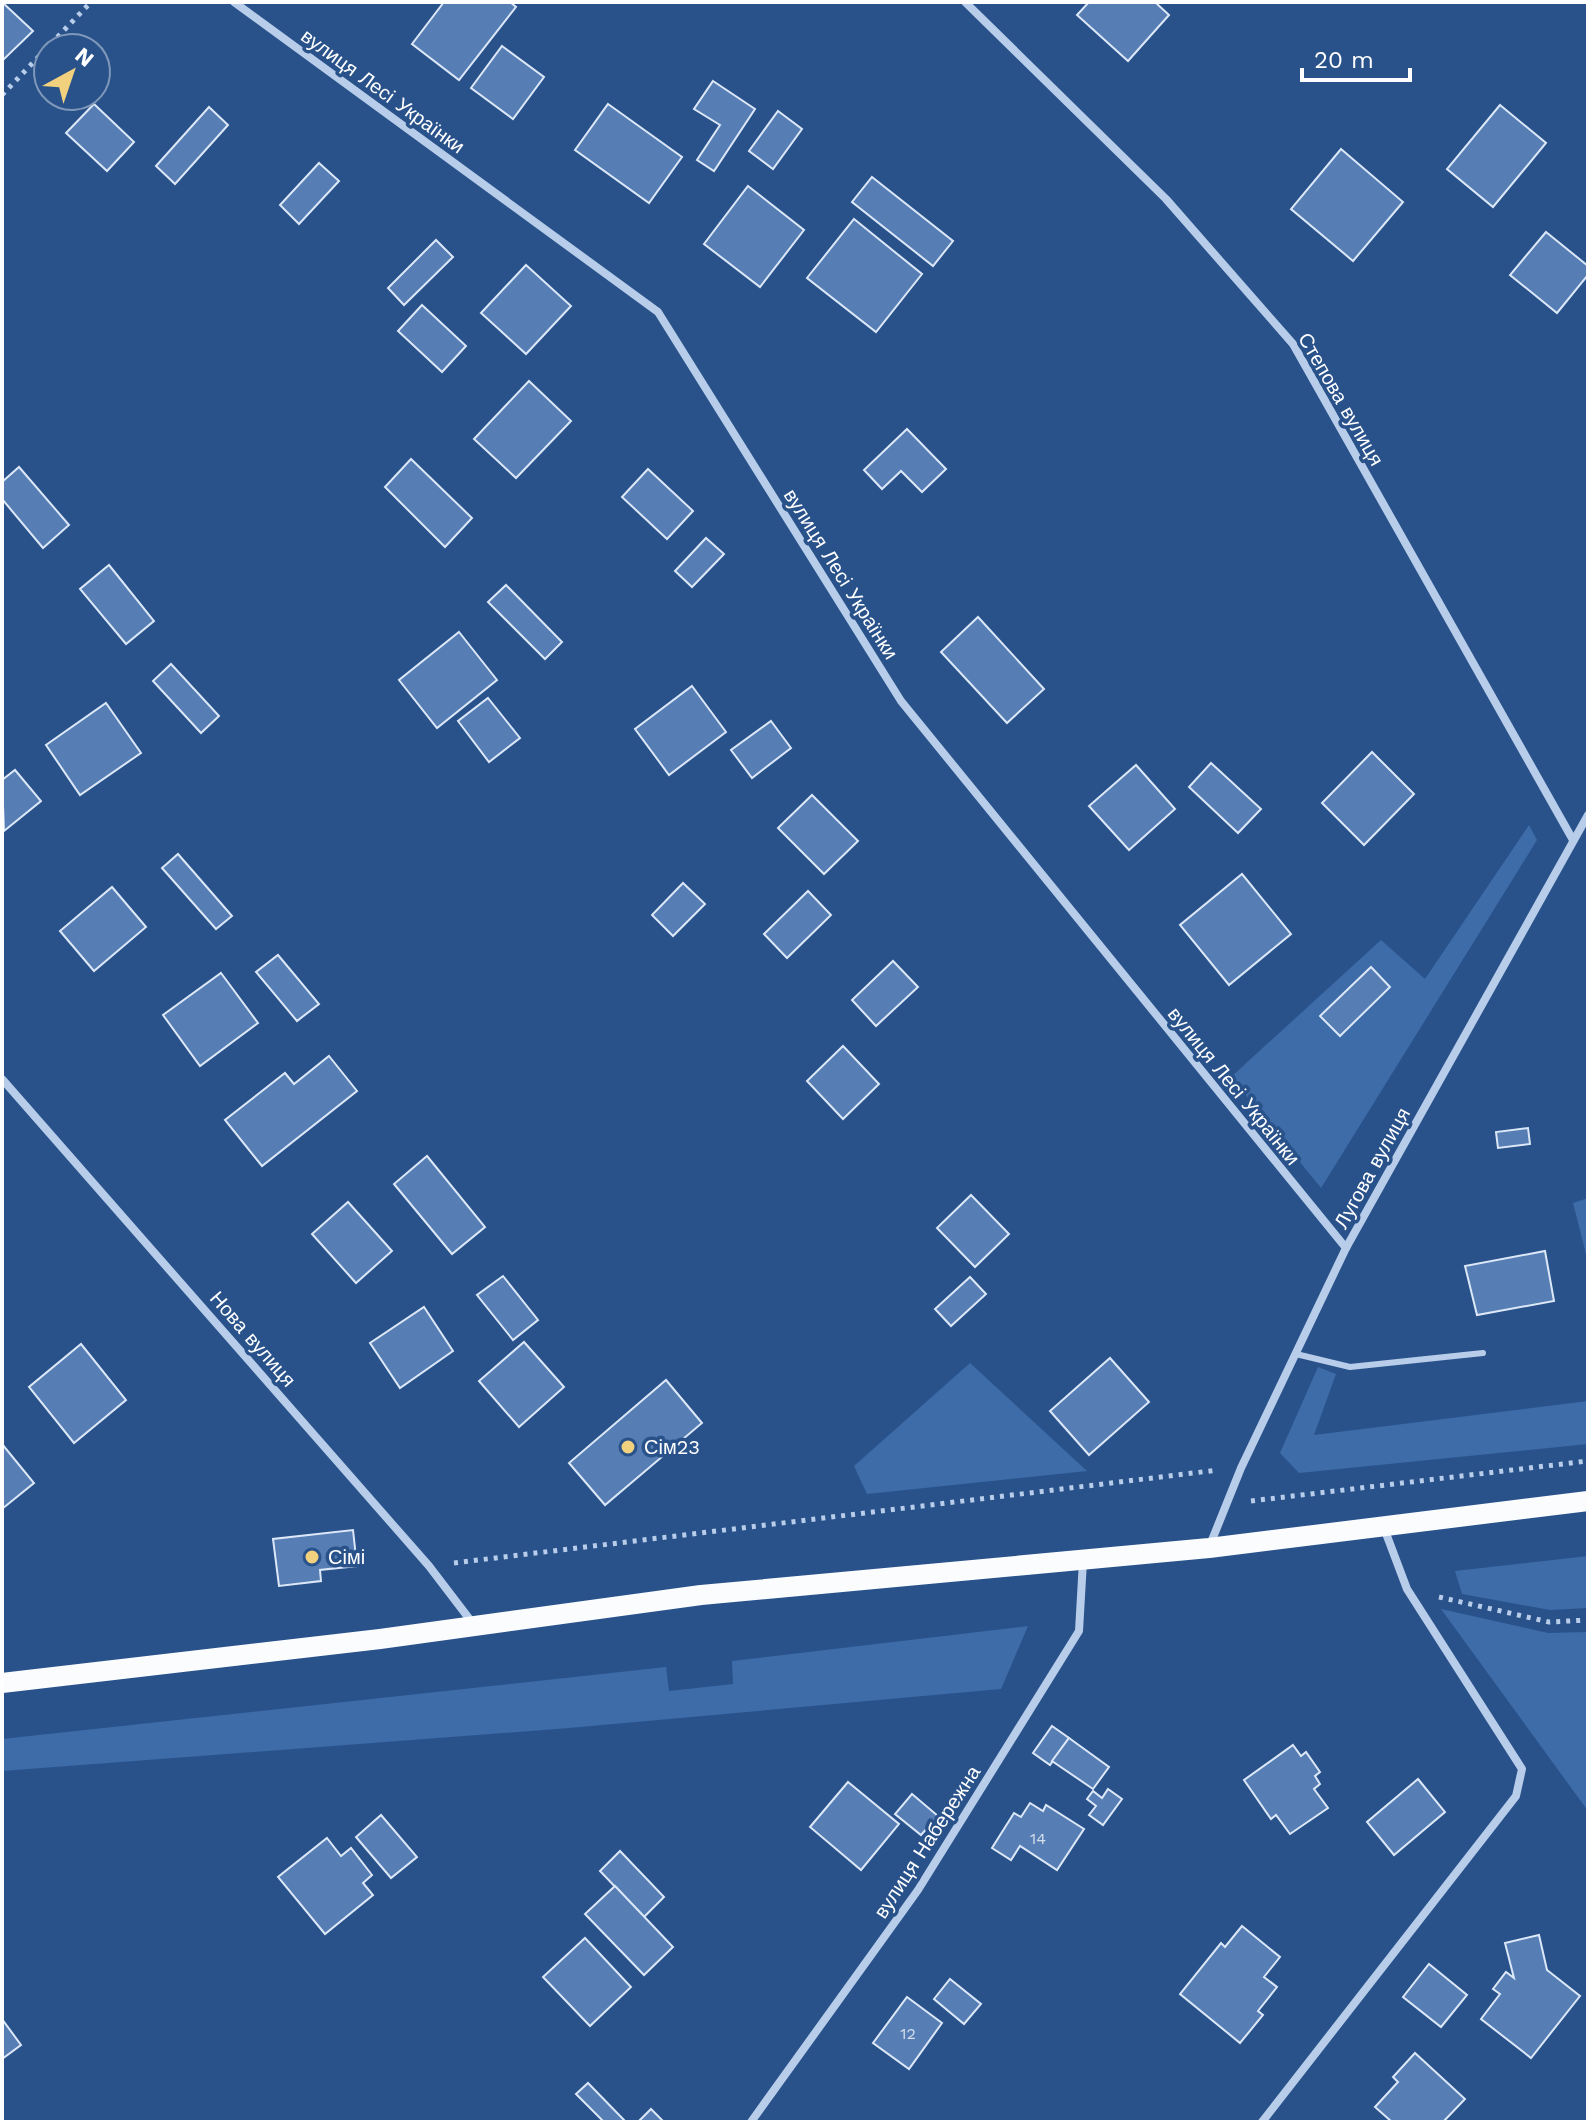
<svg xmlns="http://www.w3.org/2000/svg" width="1590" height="2124" font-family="'Work Sans',sans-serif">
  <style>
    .green { fill: #3d6ca8 }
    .building { fill: #567eb4; stroke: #dce8f8; stroke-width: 2 }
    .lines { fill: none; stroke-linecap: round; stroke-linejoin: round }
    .path { stroke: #b8cdea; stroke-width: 5; stroke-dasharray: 4 6; stroke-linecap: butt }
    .lane { stroke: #b8cdea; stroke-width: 6 }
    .street { stroke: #b8cdea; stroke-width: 8 }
    .primary { stroke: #fafcfe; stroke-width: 20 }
    .poi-dot { fill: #f1d17e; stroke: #29528b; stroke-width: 3 }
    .labels { text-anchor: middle; stroke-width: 7; stroke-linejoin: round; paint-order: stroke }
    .number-label { font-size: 16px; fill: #d5dfec }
    .street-label { font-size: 20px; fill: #fff; stroke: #29528b }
    .poi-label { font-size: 20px; fill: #fff; stroke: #29528b; text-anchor: start }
  </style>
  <rect width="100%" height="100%" fill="#29528b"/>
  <g class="green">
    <path d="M1529,825L1537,840L1321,1188L1231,1077L1381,940L1425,979Z"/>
    <path d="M1588,1198V1262L1573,1203Z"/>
    <path d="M970,1363L1087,1471L867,1494L854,1466Z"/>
    <path d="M1318,1367L1336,1374L1314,1435L1588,1401V1444L1299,1473L1280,1453Z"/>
    <path d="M1588,1556V1608L1550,1610L1462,1594L1455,1571Z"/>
    <path d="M1441,1609L1548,1633L1588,1632V1811Z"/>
    <path d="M1028,1626L1001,1689L569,1728L2,1771V1739L666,1667L669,1691L733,1684L732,1661Z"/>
  </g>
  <g class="building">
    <path d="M2,2L33,31L2,61Z"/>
    <path d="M444,2H510L516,7L459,80L412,44Z"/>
    <path d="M1089,2H1155L1169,15L1128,61L1077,15Z"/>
    <path d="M502,46L544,77L513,119L471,88Z"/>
    <path d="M713,81L755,109L714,171L697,160L720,125L694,109Z"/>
    <path d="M94,104L134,142L107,171L66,133Z"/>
    <path d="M608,104L682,157L649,203L575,150Z"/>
    <path d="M1500,105L1546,143L1493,207L1447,169Z"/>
    <path d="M209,107L228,125L175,184L156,166Z"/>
    <path d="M778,111L802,129L773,169L749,151Z"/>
    <path d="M1341,149L1403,202L1353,261L1291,209Z"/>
    <path d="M319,163L339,181L299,224L280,205Z"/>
    <path d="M872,177L953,241L933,266L852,202Z"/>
    <path d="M748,186L804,230L760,287L704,244Z"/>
    <path d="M854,219L922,274L876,332L807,278Z"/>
    <path d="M1546,232L1588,266V275L1557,313L1510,275Z"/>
    <path d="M436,240L453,257L404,305L388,288Z"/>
    <path d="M526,265L571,306L526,354L481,313Z"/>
    <path d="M422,305L466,346L442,372L398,331Z"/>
    <path d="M529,381L571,421L516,478L474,439Z"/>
    <path d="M907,429L946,469L922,492L901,471L882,489L864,470Z"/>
    <path d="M411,459L472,518L445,547L385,487Z"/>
    <path d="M19,467L69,525L43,548L2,499V482Z"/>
    <path d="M648,469L693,511L667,539L622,497Z"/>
    <path d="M706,538L724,554L692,587L675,571Z"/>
    <path d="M109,565L154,621L126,644L80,589Z"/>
    <path d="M506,585L562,642L545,659L488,602Z"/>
    <path d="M978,617L1044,689L1007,723L941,652Z"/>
    <path d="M459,632L497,680L437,728L399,680Z"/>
    <path d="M171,664L219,716L201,733L153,681Z"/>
    <path d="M692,686L726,732L669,775L635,729Z"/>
    <path d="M488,698L520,738L489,762L458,721Z"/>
    <path d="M106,703L141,753L80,795L46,745Z"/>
    <path d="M771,721L791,748L752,778L731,750Z"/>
    <path d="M1372,752L1414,794L1364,845L1322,803Z"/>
    <path d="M1211,763L1261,809L1238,833L1189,787Z"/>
    <path d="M1136,765L1175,809L1129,850L1089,806Z"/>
    <path d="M15,770L41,801L4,831L2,780Z"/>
    <path d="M812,795L858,841L824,874L778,828Z"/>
    <path d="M178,854L232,916L216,929L162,868Z"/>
    <path d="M1242,874L1291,934L1229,985L1180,925Z"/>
    <path d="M683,883L705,904L673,936L652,915Z"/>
    <path d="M112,887L146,927L94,971L60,931Z"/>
    <path d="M808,891L831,915L787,958L764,934Z"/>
    <path d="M278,955L319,1004L297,1021L256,972Z"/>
    <path d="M893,961L918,987L876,1026L852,1000Z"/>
    <path d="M1371,967L1390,987L1340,1036L1320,1016Z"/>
    <path d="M221,973L258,1023L200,1066L163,1015Z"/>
    <path d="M843,1046L879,1084L843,1119L807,1081Z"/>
    <path d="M329,1056L357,1091L262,1166L225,1120L285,1073L294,1084Z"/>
    <path d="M1528,1128L1530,1144L1498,1148L1496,1132Z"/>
    <path d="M427,1156L485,1227L452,1254L394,1184Z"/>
    <path d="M971,1195L1009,1234L975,1267L937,1228Z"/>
    <path d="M348,1202L392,1251L356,1283L312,1234Z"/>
    <path d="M1545,1251L1554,1301L1477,1315L1465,1266Z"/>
    <path d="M503,1276L538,1320L513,1340L477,1295Z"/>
    <path d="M970,1277L986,1294L951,1326L935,1309Z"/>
    <path d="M424,1307L453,1351L400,1388L370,1343Z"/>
    <path d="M524,1342L564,1387L519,1427L479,1381Z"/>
    <path d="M81,1344L126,1400L74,1443L29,1387Z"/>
    <path d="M1110,1358L1149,1402L1089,1455L1050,1411Z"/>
    <path d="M666,1380L702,1423L605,1505L569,1463Z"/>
    <path d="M2,1444L34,1483L2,1509Z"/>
    <path d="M353,1530L357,1566L320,1570L321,1581L279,1586L273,1539Z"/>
    <path d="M1052,1726L1069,1738L1050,1765L1033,1753Z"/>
    <path d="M1069,1738L1109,1767L1093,1789L1052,1761Z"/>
    <path d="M1293,1745L1301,1756L1306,1752L1320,1772L1315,1776L1320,1784L1314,1789L1328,1808L1290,1834L1276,1815L1271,1819L1244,1780Z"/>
    <path d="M1418,1779L1445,1812L1394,1855L1367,1822Z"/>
    <path d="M848,1782L899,1824L861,1870L810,1827Z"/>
    <path d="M1108,1789L1122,1799L1103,1825L1089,1815L1096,1806L1087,1799L1093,1791L1102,1798Z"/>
    <path d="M912,1794L938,1816L921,1835L895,1814Z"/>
    <path d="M1030,1803L1043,1811L1046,1805L1084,1829L1057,1870L1020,1846L1011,1860L992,1848L1014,1813L1021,1817Z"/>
    <path d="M381,1815L417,1857L391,1878L356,1837Z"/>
    <path d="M327,1838L341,1856L351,1848L372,1875L363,1883L373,1895L325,1934L278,1877Z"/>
    <path d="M620,1851L664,1897L644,1917L600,1871Z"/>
    <path d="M615,1886L673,1947L644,1975L585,1914Z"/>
    <path d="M1242,1926L1280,1957L1264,1977L1277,1987L1258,2011L1263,2015L1240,2043L1180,1994L1221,1943L1225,1947Z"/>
    <path d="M1539,1935L1547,1970L1580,1996L1531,2058L1481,2019L1500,1994L1493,1989L1506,1972L1514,1978L1505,1943Z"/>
    <path d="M585,1938L631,1987L590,2026L543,1977Z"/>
    <path d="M1429,1964L1467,1995L1441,2027L1403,1997Z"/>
    <path d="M950,1979L981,2004L964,2024L934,1999Z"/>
    <path d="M907,1997L942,2023L909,2069L873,2043Z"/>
    <path d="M2,2019L21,2045L2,2059Z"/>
    <path d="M1415,2053L1465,2099L1443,2122H1392L1375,2107L1398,2082L1393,2077Z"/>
    <path d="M588,2083L626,2122H604L576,2094Z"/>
    <path d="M651,2109L663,2121L638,2122Z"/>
  </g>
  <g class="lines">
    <g class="path">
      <path d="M2,95L91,2"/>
      <path d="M1251,1501L1588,1461"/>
      <path d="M454,1563L1218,1470"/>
      <path d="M1439,1597L1549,1622L1588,1620"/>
    </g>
    <path class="lane" d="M1296,1354L1350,1367L1483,1353"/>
    <g class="street">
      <path d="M234,2L658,312L901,701L1346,1248"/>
      <path d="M965,2L1166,199L1293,344L1573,840"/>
      <path d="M2,1079L429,1566L474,1625"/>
      <path d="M1210,1545L1241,1468L1346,1248L1588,815"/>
      <path d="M751,2122L918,1890L1079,1631L1083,1561"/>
      <path d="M1262,2122L1516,1796L1522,1769L1407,1589L1384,1528"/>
    </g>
    <path class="primary" d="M2,1683L380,1639L701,1595L1209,1548L1588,1501"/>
  </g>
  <g class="poi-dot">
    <circle cx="628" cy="1447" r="8"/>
    <circle cx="312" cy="1557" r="8"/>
  </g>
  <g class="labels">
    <g class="number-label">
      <text x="1038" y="1844">14</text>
      <text x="908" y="2039">12</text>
    </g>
    <g class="street-label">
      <text transform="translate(383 91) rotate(36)" y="7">вулиця Лесі Українки</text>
      <text transform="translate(1341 399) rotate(60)" y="7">Степова вулиця</text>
      <text transform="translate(841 574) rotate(58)" y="7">вулиця Лесі Українки</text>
      <text transform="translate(1234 1086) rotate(51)" y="7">вулиця Лесі Українки</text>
      <text transform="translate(1372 1168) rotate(-61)" y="7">Лугова вулиця</text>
      <text transform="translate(253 1339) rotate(49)" y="7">Нова вулиця</text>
      <text transform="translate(927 1842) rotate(-57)" y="7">вулиця Набережна</text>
    </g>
    <g class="poi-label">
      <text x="644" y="1454">Сім23</text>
      <text x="328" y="1564">Сімі</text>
    </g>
  </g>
  <rect width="1590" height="2124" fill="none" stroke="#ffffff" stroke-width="8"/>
  <g transform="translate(72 72) rotate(40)"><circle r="38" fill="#29528b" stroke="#7f97b9" stroke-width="2"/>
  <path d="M0-6L14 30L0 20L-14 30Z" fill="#f1d17e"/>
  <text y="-12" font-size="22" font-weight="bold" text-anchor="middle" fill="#ffffff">N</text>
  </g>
  <path d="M1302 68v12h108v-12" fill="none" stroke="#ffffff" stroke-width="4"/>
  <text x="1314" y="68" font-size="24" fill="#ffffff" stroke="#29528b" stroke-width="6" paint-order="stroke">20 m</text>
</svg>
